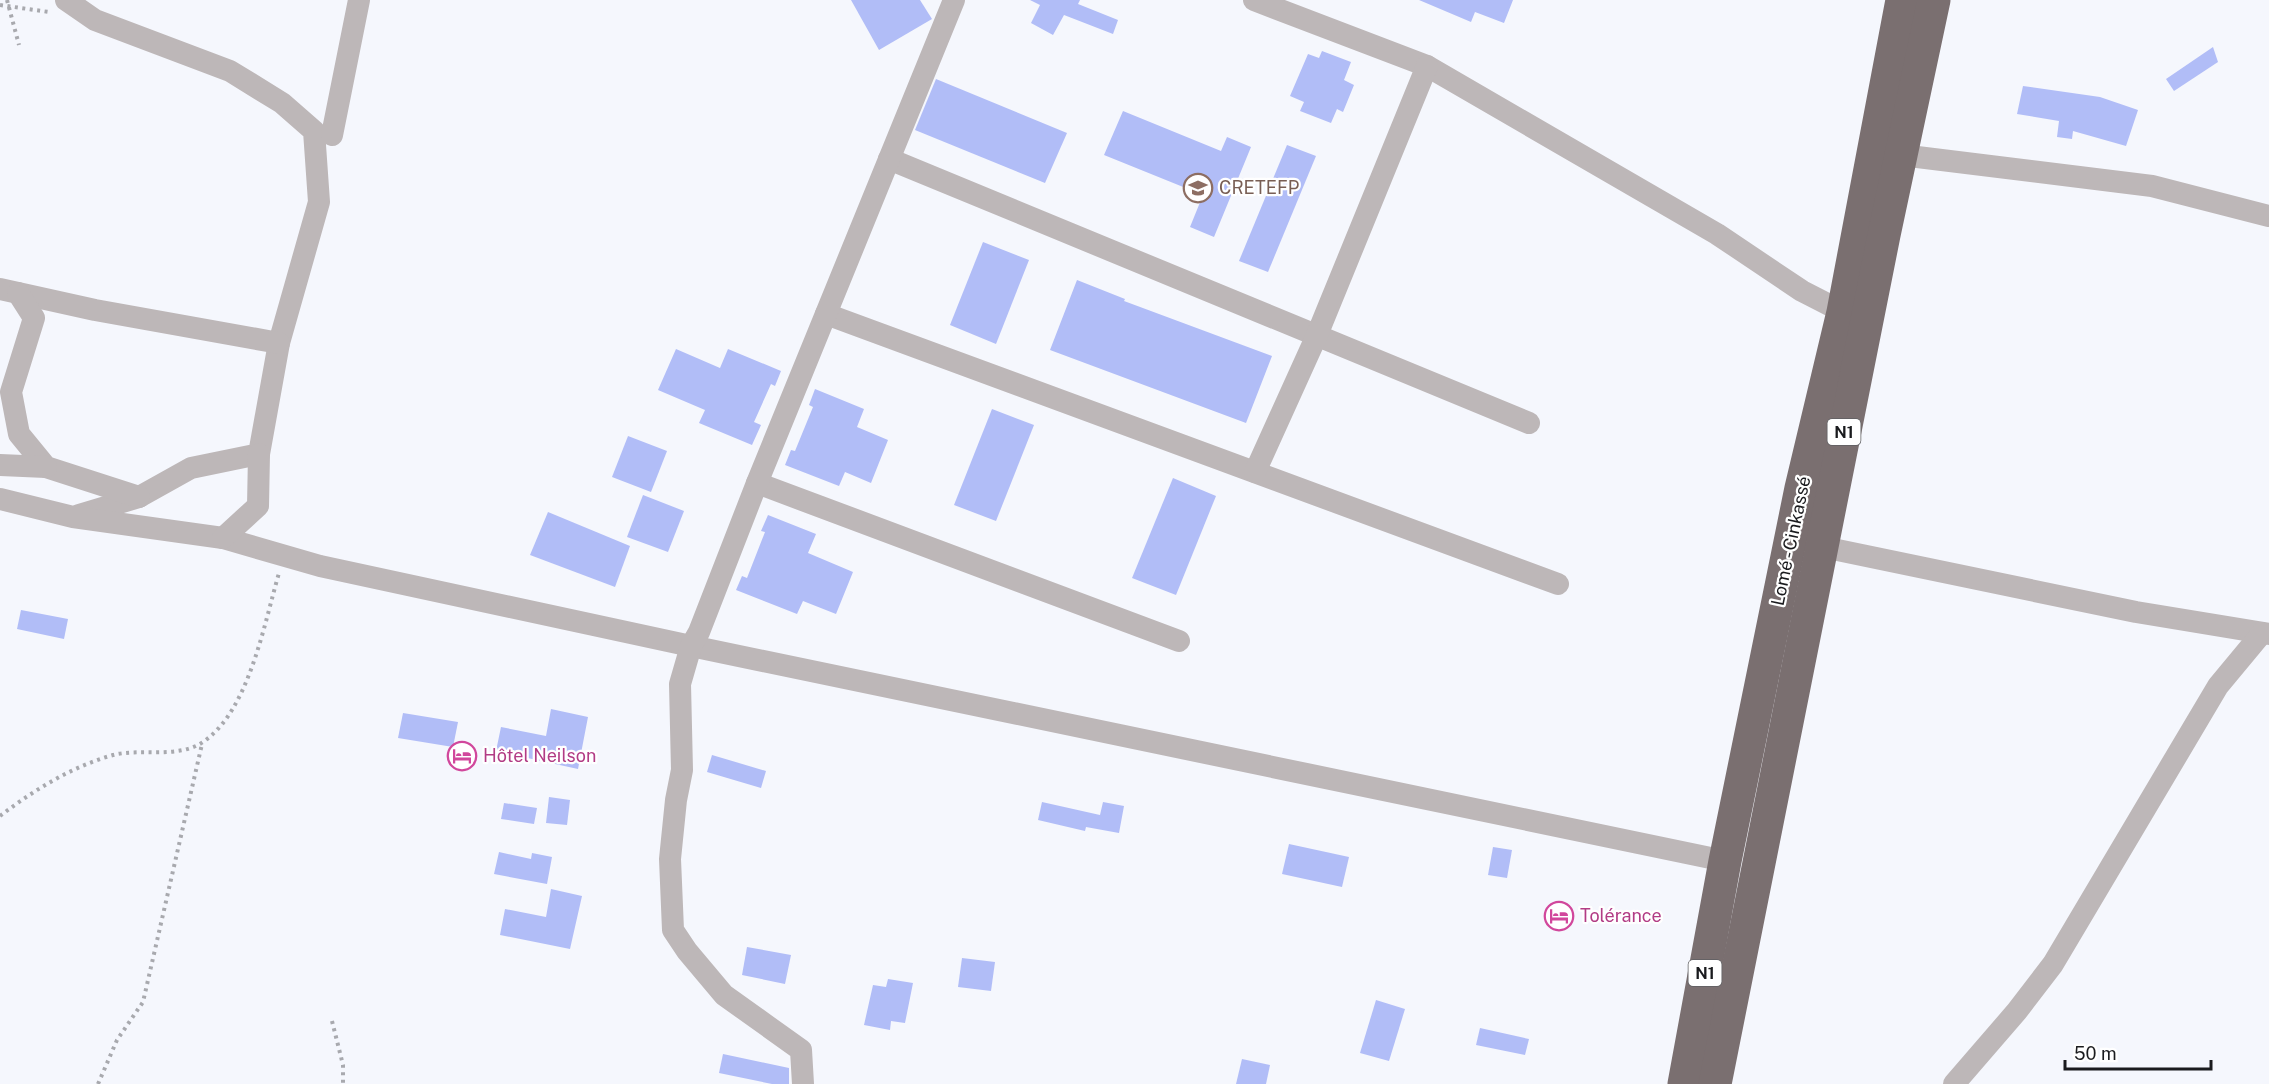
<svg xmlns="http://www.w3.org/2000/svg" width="2269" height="1084" font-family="'Public Sans',sans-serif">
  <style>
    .building { fill: #b1bdf7 }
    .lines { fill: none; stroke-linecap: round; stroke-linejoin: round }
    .path { stroke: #a8a9ae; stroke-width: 4; stroke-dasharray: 3 4.5; stroke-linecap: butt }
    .street { stroke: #bdb7b8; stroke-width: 22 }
    .highway { stroke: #7a6f70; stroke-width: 33 }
    .labels { text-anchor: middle; stroke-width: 4.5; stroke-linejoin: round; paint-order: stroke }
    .shield { fill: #fff; stroke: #5f5f62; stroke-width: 1.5 }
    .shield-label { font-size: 16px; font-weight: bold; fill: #1a1b1e }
    .education-label { font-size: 18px; fill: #785e54; stroke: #fff; text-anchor: start }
    .street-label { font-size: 18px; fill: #1a1b1e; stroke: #fff }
    .hotel-label { font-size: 18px; fill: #b23c85; stroke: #fff; text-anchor: start }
  </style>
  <rect width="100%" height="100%" fill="#f5f7fd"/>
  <g class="building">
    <path d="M851,0H920L932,19L879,50Z"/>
    <path d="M1030,0H1080L1078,4L1118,20L1113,34L1064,15L1053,35L1031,23L1040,5Z"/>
    <path d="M1419,0H1513L1504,23L1475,12L1471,22Z"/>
    <path d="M2213,47L2218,62L2174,91L2166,79Z"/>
    <path d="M1322,51L1351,62L1344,80L1354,85L1343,112L1337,109L1331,123L1300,111L1304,102L1290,96L1308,54L1319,58Z"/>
    <path d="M936,79L1067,133L1045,183L915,130Z"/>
    <path d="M2023,86L2100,97L2138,110L2126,146L2073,131L2072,139L2057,137L2059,121L2017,114Z"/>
    <path d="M1123,111L1221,151L1227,137L1251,147L1214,237L1190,227L1203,195L1104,155Z"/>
    <path d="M1287,145L1316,156L1268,272L1239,261Z"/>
    <path d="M983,242L1029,260L996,344L950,325Z"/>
    <path d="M1077,280L1125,299L1124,301L1272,356L1246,423L1050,350Z"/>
    <path d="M676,349L720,368L728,349L781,371L775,386L771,384L754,422L761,425L752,445L699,423L705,410L658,390Z"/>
    <path d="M815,389L864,409L857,427L888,440L871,483L845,472L839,486L785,465L791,450L795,451L813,407L809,405Z"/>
    <path d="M992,409L1034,425L996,521L954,505Z"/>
    <path d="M628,436L667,451L651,492L612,477Z"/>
    <path d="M1173,478L1216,496L1176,595L1132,578Z"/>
    <path d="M643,495L684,511L668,552L627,537Z"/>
    <path d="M548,512L630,546L615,587L530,555Z"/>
    <path d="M768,515L816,534L808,553L853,572L836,614L803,601L797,614L736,590L742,576L747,578L765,532L761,531Z"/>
    <path d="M21,610L68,619L64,639L17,629Z"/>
    <path d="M551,709L588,717L578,769L496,751L501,727L546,736Z"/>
    <path d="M403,713L458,722L453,747L398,738Z"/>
    <path d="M712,755L766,771L761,788L707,772Z"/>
    <path d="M549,797L570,800L567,825L546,823Z"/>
    <path d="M1042,802L1100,815L1103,802L1124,806L1119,833L1086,827L1085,831L1038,820Z"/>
    <path d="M504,803L537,808L534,824L501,819Z"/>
    <path d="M1289,844L1349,857L1342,887L1282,874Z"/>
    <path d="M1493,847L1512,850L1507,878L1488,875Z"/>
    <path d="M499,852L531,859L532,853L552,857L547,884L494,874Z"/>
    <path d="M551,889L582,896L570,949L500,935L505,909L546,917Z"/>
    <path d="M747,947L791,955L785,984L742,975Z"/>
    <path d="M962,958L995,962L991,991L958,987Z"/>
    <path d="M888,979L913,983L905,1023L891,1021L890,1030L864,1025L873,985L886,987Z"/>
    <path d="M1376,1000L1405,1009L1389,1061L1360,1053Z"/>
    <path d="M1480,1028L1529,1039L1525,1055L1476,1045Z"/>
    <path d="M723,1054L789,1068V1084H772L719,1073Z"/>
    <path d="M1242,1059L1270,1065L1266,1084H1236Z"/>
  </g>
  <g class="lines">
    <g class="path">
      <path d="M7,0L19,45"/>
      <path d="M0,5L49,12"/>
      <path d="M0,816C34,790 71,767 113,755C140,748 178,759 203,742C249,711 264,624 279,573"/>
      <path d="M332,1021L343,1065V1084"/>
      <path d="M98,1084L117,1040L143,1002L202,744"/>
    </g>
    <g class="street">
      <path d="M66,0L95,20L230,71L282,103L314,131L319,202L279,343L259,454L191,468L139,497L79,515"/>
      <path d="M1254,0L1427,66L1717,234L1802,291L1843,312"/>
      <path d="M332,135L359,0"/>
      <path d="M1901,155L2152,186L2269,216"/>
      <path d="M889,159L1529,423"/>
      <path d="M0,289L95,310L279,343"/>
      <path d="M18,293L34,318L11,392L19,434L46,467L139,497"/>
      <path d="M826,314L1558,584"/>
      <path d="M0,465L46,467"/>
      <path d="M1255,472L1317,335L1427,66"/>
      <path d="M757,483L1179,641"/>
      <path d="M0,499L73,517L223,538L320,566L691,646L1725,861"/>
      <path d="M223,538L258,506L259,454"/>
      <path d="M1823,547L2136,612L2269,634"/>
      <path d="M803,1084L801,1050L724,995L687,951L673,930L670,859L676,800L682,770L680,684L691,646L699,632L757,483L954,0"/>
      <path d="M1954,1084L2017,1011L2053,964L2218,686L2262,633"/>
    </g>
    <g class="highway">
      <path d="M1684,1084L1725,861L1801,488L1843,312L1902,0"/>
      <path d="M1715,1084L1884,235L1934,0"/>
    </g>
  </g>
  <defs>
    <g id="school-ring" transform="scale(1.5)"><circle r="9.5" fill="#fff" stroke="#8d6e63" stroke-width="1.5"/><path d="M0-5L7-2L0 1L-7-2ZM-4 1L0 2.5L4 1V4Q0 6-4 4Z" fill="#8d6e63"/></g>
    <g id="hotel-ring" transform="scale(1.5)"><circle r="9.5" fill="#fff" stroke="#d1479c" stroke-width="1.5"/><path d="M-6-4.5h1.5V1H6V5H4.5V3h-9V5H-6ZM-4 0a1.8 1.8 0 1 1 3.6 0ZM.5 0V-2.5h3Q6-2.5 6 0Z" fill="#d1479c"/></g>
  </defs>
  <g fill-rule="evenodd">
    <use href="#school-ring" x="1198" y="188"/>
    <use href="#hotel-ring" x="462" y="756"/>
    <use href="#hotel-ring" x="1559" y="916"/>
  </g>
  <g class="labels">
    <g class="shield">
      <rect x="1827.5" y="419" width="33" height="26" rx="4.5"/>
      <rect x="1688.5" y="960" width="33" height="26" rx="4.5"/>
    </g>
    <g class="shield-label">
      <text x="1844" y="438">N1</text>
      <text x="1705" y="979">N1</text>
    </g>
    <g class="education-label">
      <text x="1219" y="194">CRETEFP</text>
    </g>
    <g class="street-label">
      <text transform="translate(1791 541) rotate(-78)" y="6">Lomé - Cinkassé</text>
    </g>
    <g class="hotel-label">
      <text x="483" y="762">Hôtel Neilson</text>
      <text x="1580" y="922">Tolérance</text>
    </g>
  </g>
  <path d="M2065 1060v9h146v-9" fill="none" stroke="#1a1b1e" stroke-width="3"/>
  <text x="2074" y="1060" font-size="18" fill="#1a1b1e" stroke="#ffffff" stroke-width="4.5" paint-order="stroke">50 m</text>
</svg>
